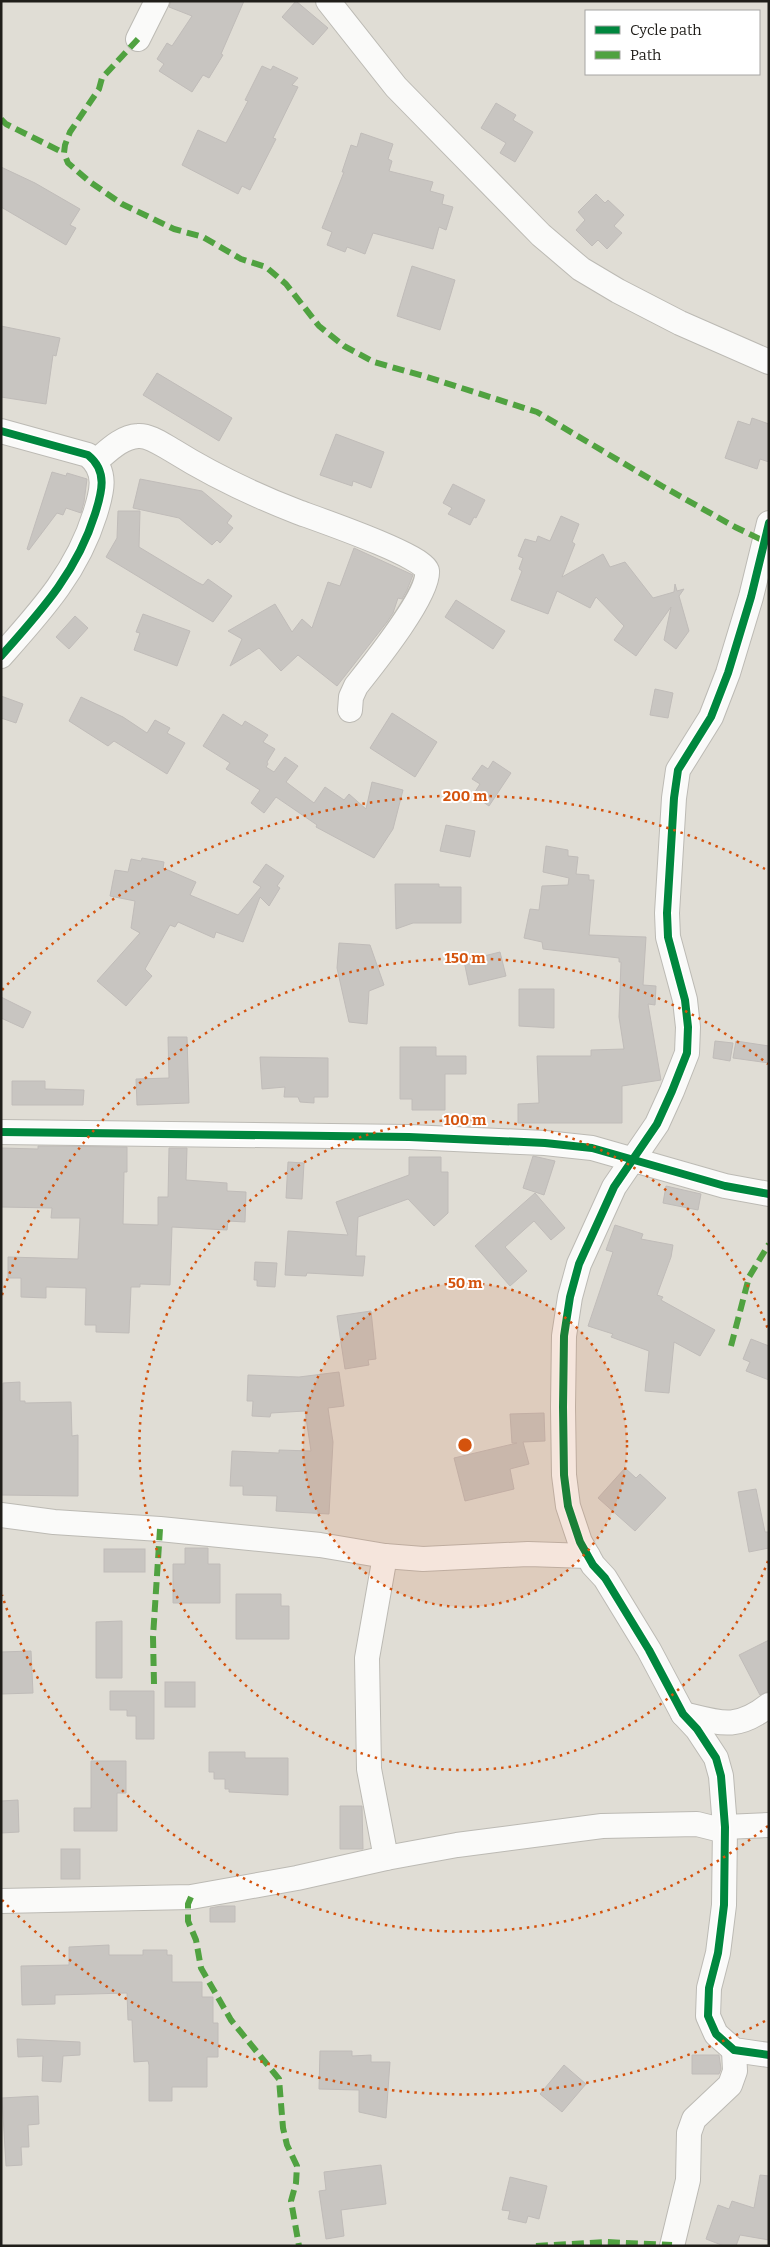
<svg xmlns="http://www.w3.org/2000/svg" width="770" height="2247" font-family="Bitter,serif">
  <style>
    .building { fill: #c8c5c1; stroke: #c0bcb9 }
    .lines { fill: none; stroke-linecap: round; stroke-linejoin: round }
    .minor-casing { stroke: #bcbab4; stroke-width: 26 }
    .minor { stroke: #fafaf9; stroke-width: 24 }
    .quiet { stroke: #50a240; stroke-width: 6; stroke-dasharray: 12 6; stroke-linecap: butt }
    .cycleway-casing { stroke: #fff; stroke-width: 11 }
    .cycleway { stroke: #00873e; stroke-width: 8 }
    .ring { fill: none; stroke: #d4530d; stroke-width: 2.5; stroke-dasharray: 2.5 5 }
    .centre { fill: #d4530d; stroke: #fff; stroke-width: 2.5 }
    .ring-label { font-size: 15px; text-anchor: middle; font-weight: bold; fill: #d4530d; stroke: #fff; stroke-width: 4; stroke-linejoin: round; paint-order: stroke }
  </style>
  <rect width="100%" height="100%" fill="#e0ddd5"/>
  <g class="building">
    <path d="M171,1H244L221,54L223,55L209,78L203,75L192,92L159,71L164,64L157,59L167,43L172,46L192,16L169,7Z"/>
    <path d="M296,1L328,28L313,45L282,17Z"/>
    <path d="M262,66L271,70L273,66L298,78L292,85L298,87L273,138L276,139L250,190L242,186L238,194L182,165L198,130L226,143L248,101L245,100Z"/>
    <path d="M496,103L516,115L513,120L533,132L515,162L500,153L506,143L481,128Z"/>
    <path d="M361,133L393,144L388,159L392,161L389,171L433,182L430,191L444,195L442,204L453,207L446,230L439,227L433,249L373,233L365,254L347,247L345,252L327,245L332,232L322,228L344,172H342L351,145L357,147Z"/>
    <path d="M1,167L35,183L80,209L70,225L76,228L66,245L1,207Z"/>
    <path d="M596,194L605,203L608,200L624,215L614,226L622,233L607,249L598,240L592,246L576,230L585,220L578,212Z"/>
    <path d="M412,266L455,280L440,330L397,316Z"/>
    <path d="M1,326L60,338L56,356L53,355L46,404L1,397Z"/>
    <path d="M157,373L232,418L219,441L143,395Z"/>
    <path d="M752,418L769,424V462L760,459L757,469L725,458L738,421L750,425Z"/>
    <path d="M336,434L384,452L371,488L353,481L352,486L320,475Z"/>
    <path d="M52,472L66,476L67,473L87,479L84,502L81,513L66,508L63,515L57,513L29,550L27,549Z"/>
    <path d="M140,479L202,491L232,516L227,523L233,528L220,543L217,540L212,545L179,518L133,508Z"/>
    <path d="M453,484L485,500L476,518L474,517L470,525L448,514L452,508L443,503Z"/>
    <path d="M118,511H140L139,547L197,582L203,585L208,579L232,596L213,622L106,557L117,538Z"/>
    <path d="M561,516L579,524L572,542L575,544L562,577L603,554L610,567L625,562L653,598L674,592L675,584L677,591L684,589L679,596L689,631L676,649L664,640L671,607L636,656L614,640L624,626L596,597L590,608L557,591L548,614L511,600L522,571L519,569L523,558L518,556L525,539L536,542L538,536L550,541Z"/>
    <path d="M354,548L413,575L407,590L402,599L398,598L393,613L387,622L337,686L298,655L281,671L259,648L230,666L242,639L228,631L275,604L292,632L302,619L312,628L328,582L340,586Z"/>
    <path d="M456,600L505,631L493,649L445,617Z"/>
    <path d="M143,614L190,631L177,666L134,650L140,633L136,632Z"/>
    <path d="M75,616L88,628L69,649L56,637Z"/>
    <path d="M655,689L673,693L668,718L650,715Z"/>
    <path d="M1,696L23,704L16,723L1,718Z"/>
    <path d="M81,697L123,717L147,733L155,720L170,728L167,733L185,743L167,774L114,741L108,746L69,721Z"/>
    <path d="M392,713L437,742L415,777L370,748Z"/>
    <path d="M223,714L242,726L245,721L268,735L263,742L275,749L267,762L268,764L266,767L274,772L285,757L298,766L286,782L314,803L325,787L344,800L349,794L366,809L372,782L403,790L393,829L374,858L316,827L317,825L276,797L264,813L251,803L260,790L226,769L230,763L203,746Z"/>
    <path d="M493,761L511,773L489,806L473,795L480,784L472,779L482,765L488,769Z"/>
    <path d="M446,825L475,831L470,857L440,851Z"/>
    <path d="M546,846L568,850V856L578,857L576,874L589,875V880H594L589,935L646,937L643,985L656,986L655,1005L648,1004L661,1080L622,1086V1123H518V1104L539,1103L537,1056H591V1050L624,1049L619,1017L621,962H619V958L543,949L542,942L524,938L530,909L539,910L542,886L568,885L569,878L543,872Z"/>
    <path d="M142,858L164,862L163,868L196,882L190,895L238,915L261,887L253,882L266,864L284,876L277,886L280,888L269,906L260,897L243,942L216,932L214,938L178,922L175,927L170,925L145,969L152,976L126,1006L97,981L140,933L131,928L135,901L110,896L115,870L128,872L131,859L141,861Z"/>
    <path d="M395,884H439V887H461V923H413L396,929Z"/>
    <path d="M339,943L370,945L384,985L369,991L367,1024L349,1022L337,968Z"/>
    <path d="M500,952L506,976L469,985L464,961Z"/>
    <path d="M519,989H554V1028L519,1026Z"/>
    <path d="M1,997L31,1012L23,1028L1,1018Z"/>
    <path d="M168,1037H187L189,1103L137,1105L136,1079L169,1078Z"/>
    <path d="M715,1041L733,1043L730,1061L713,1058Z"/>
    <path d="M736,1041L769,1046V1063L733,1058Z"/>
    <path d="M400,1047H436V1056H466V1074H445V1110H412V1099H400Z"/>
    <path d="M260,1057L328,1058V1097H314V1103L300,1102L298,1097H284L285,1087L262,1089Z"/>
    <path d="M12,1081H45V1089L84,1090L83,1105H12Z"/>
    <path d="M38,1146L127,1147V1172H124L123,1224L158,1225V1197H168L169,1148H187L186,1180L227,1183V1191L246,1192L245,1222L228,1221L227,1230L172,1227L170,1285L140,1284V1287H131L129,1333L96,1332V1325H85L86,1288L46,1287V1298L21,1297V1278H8V1257L78,1259L80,1218H51L52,1208L1,1207V1148L38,1149Z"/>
    <path d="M533,1156L555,1161L544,1195L523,1188Z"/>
    <path d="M409,1157H441V1172H448V1213L434,1226L408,1199L358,1217L356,1256H365L363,1276L307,1273L306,1276L285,1275L288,1231L348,1235L336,1202L409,1175Z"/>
    <path d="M288,1162L304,1163L302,1199L286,1198Z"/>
    <path d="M666,1186L701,1194L698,1210L663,1203Z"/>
    <path d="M535,1193L565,1228L551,1240L534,1221L505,1247L527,1271L510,1286L475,1246Z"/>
    <path d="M615,1225L643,1234L641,1239L673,1245L671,1257L657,1295L663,1297L661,1300L715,1330L700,1356L674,1342L669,1393L645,1391L649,1351L611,1337L613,1334L588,1326L613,1252L606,1250Z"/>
    <path d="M255,1262L277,1263L275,1287L257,1286V1280H254Z"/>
    <path d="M371,1311L376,1359L368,1360L369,1365L345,1369L337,1316Z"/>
    <path d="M751,1339L769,1346V1380L746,1371L750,1362L743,1359Z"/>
    <path d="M339,1372L344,1406L328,1408L333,1442L329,1514L276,1511L277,1496L243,1495V1486H230L232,1451L279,1453V1450L311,1451L305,1411L271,1413L270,1417L252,1416L253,1401H247L248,1375L299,1377Z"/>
    <path d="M20,1382V1401H25V1403L71,1402L72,1436L78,1435V1496L1,1495L3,1383Z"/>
    <path d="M544,1413L545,1441L523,1442L529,1464L510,1469L514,1489L465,1501L454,1458L517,1443H512L510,1414Z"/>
    <path d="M625,1468L636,1478L640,1474L666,1498L635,1531L598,1498Z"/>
    <path d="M756,1489L765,1532H769V1548L749,1552L738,1492Z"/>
    <path d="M185,1548H208V1564H220V1603H173V1564H185Z"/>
    <rect x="104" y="1549" width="41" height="23"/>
    <path d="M236,1594H281V1606H289V1639H236Z"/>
    <path d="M122,1621V1678H96V1622Z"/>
    <path d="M769,1640V1691L760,1695L739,1655Z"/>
    <path d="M31,1651L33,1693L1,1694V1652Z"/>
    <rect x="165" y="1682" width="30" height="25"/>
    <path d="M110,1691H154V1739H136V1716H127V1710H110Z"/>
    <path d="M209,1752H245V1758H288V1795L229,1792V1789H225V1779H214V1772H209Z"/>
    <path d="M91,1761H126V1793H117V1831H74V1808H91Z"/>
    <path d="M18,1800L19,1832L1,1833V1801Z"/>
    <path d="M340,1806H362L363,1849H340Z"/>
    <rect x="61" y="1849" width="19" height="30"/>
    <path d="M221,1906H235V1922H210V1908Z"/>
    <path d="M109,1945V1955H143V1950H167V1955H172V1982H202V1997H213V2023H218V2057H207V2087H172V2101H149V2065L148,2061L134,2062L132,2020H128L127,1993L55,1995V2004L22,2005L21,1966L69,1965V1947Z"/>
    <path d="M17,2039L80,2042V2055L63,2056L61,2082L42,2081L43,2056L18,2057Z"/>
    <path d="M320,2051H352V2056L371,2055V2062H390L386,2118L359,2112V2090L319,2089Z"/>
    <path d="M692,2055H719L721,2069L719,2074H692Z"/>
    <path d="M564,2065L586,2084L562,2112L540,2094Z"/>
    <path d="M38,2096L39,2124L28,2125L29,2147H21L22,2165L6,2166L2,2098Z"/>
    <path d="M381,2165L386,2204L341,2210L344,2236L326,2239L319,2191L326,2190L324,2172Z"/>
    <path d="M760,2175L769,2176V2240L740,2235L736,2246H724L706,2239L718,2205L729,2209L732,2201L754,2208Z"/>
    <path d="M510,2177L547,2186L539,2219L528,2216L526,2223L508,2219L510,2211L502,2210Z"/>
  </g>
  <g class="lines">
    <g class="minor-casing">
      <g id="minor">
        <path d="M328,1L396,87L541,235L581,269L618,291L680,323L769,362"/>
        <path d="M138,39L157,1"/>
        <path d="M1,431L88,455C108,471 102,492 95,514C77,572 41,611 1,656"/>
        <path d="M96,461C108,451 121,437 138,436C149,435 163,445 172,450C212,475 254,495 298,512C317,519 425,556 427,571C430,594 371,667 356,686L351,697L350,710"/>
        <path d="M769,523L751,597L728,673L711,717L678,770L674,798L667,913L668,937L685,1000L688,1027L687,1053L672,1091L657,1124L614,1187L579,1264L570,1297L564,1336L563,1407L564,1475L568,1506L580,1542L593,1565L605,1578L649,1650L683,1714L697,1729L716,1758L721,1776L725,1827L724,1905L718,1953L709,1988L708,2016L716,2034L734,2050L769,2055"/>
        <path d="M1,1132L409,1137L545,1143L592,1148L725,1186L769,1194"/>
        <path d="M1,1515L54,1522L160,1529L320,1545L385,1556L423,1559L528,1554L588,1556"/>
        <path d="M385,1556L367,1658L369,1769L386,1858"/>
        <path d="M683,1714C720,1723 736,1731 769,1705"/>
        <path d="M725,1827L769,1825"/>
        <path d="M1,1901L191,1897L297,1878L386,1858L457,1845L602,1826L697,1824L725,1831"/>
        <path d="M672,2246L688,2180L689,2133L694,2119L730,2085L735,2071L734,2050"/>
      </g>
    </g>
    <use href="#minor" class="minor"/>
    <g class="quiet">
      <path d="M138,39L102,78L99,89L70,132L65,145L64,153L68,163L90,182L122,204L174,229L203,237L241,259L266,267L286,284L319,326L344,346L374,362L427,377L537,412L662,486L735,527L764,541"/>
      <path d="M1,119L6,124L64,153"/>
      <path d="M731,1346L749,1277L769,1244"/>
      <path d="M154,1684L153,1637L160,1529"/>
      <path d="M191,1897L188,1904V1921L196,1940L201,1968L231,2020L279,2079L283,2128L287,2145L297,2166L296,2183L291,2201L299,2246"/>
      <path d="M536,2246L606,2242L672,2245"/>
    </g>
    <g class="cycleway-casing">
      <g id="cycleway">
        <path d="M1,431L88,455C108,471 102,492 95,514C77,572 41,611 1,656"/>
        <path d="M769,523L751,597L728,673L711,717L678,770L674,798L667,913L668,937L685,1000L688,1027L687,1053L672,1091L657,1124L614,1187L579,1264L570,1297L564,1336L563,1407L564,1475L568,1506L580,1542L593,1565L605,1578L649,1650L683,1714L697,1729L716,1758L721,1776L725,1827L724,1905L718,1953L709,1988L708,2016L716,2034L734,2050L769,2055"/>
        <path d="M1,1132L409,1137L545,1143L592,1148L725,1186L769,1194"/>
      </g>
    </g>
    <use href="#cycleway" class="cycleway"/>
  </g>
  <circle cx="465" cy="1445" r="162" fill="#d4530d" fill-opacity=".12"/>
  <g class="ring">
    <circle cx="465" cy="1445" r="162"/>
    <path d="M768 1561A325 325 0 1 1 768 1329"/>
    <path d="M768 1826A487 487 0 0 1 2 1595M2 1295A487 487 0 0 1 768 1064"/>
    <path d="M765 2021A649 649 0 0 1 2 1900M2 990A649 649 0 0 1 765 869"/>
  </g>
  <circle cx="465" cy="1445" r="8" class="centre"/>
  <g class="ring-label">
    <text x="465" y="801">200 m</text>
    <text x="465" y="963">150 m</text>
    <text x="465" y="1125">100 m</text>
    <text x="465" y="1288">50 m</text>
  </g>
  <rect width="770" height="2247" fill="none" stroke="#201e1a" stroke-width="5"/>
  <rect x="585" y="10" width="175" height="65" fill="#ffffff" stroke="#a6a5a3"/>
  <rect x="595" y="26" width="25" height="8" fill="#00873e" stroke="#a6a5a3"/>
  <text x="630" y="35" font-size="15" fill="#201e1a">Cycle path</text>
  <rect x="595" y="51" width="25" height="8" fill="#50a240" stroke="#a6a5a3"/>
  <text x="630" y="60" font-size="15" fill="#201e1a">Path</text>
</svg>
